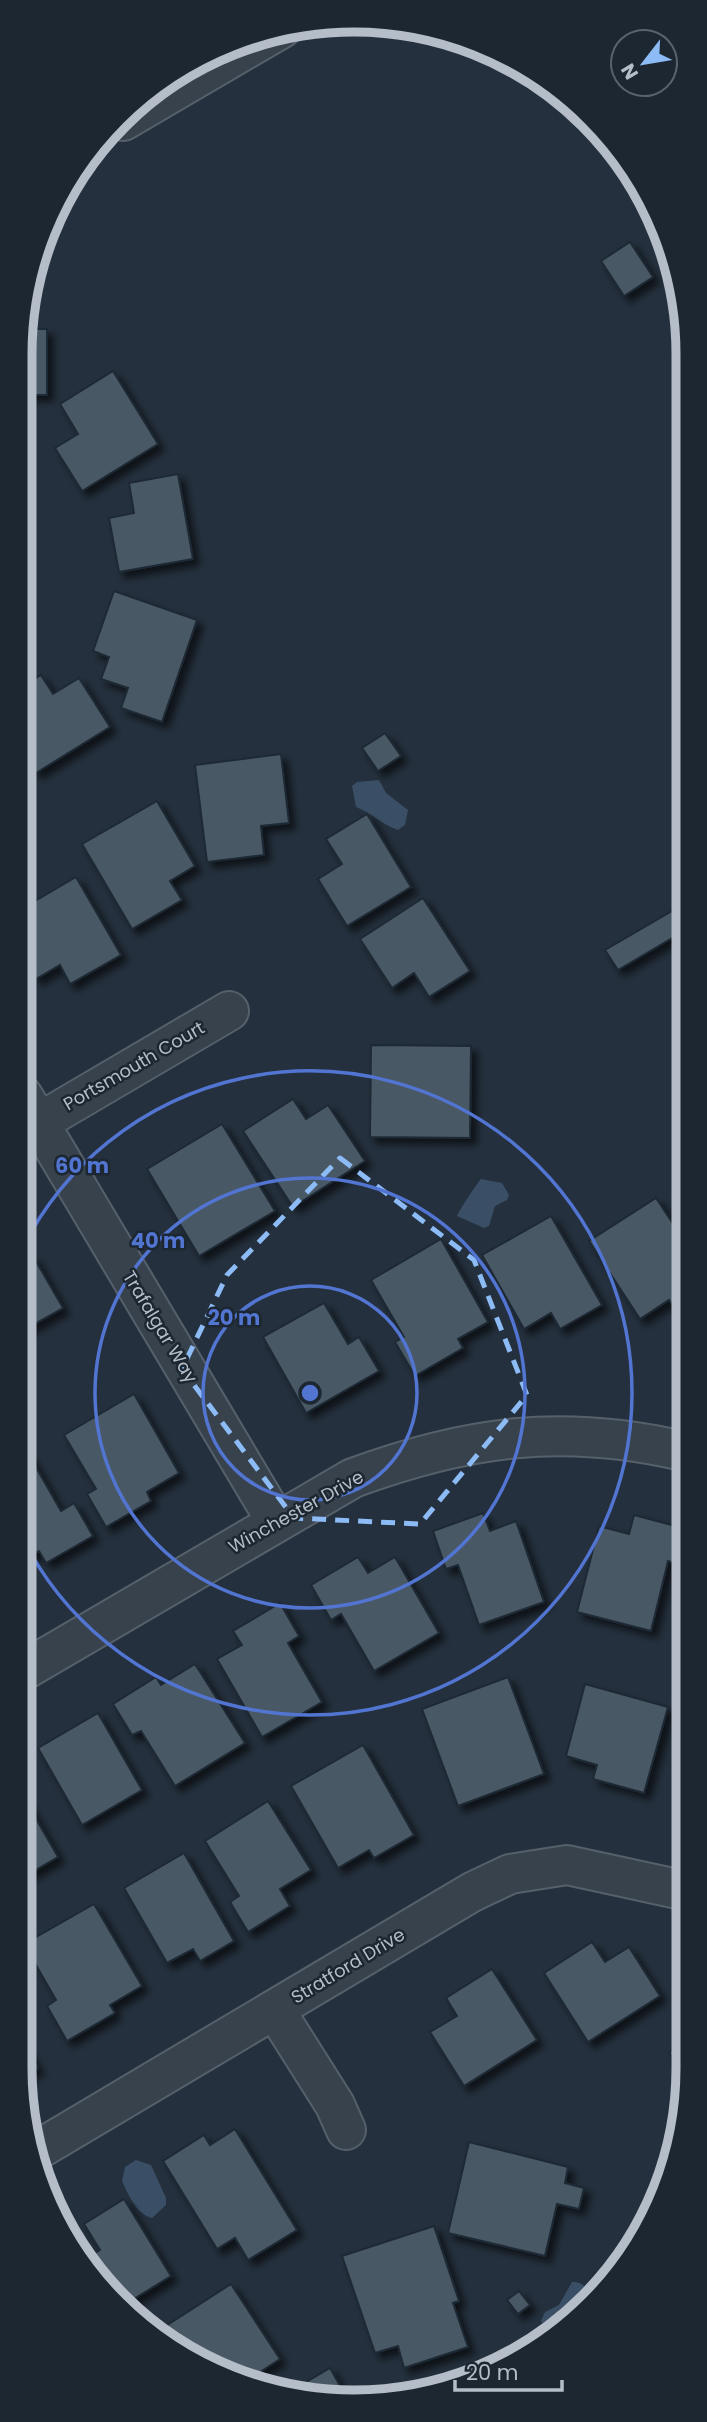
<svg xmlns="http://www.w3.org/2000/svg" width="707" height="2422" font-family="Poppins,sans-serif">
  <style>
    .water { fill: #3a4f65 }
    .building { fill: #4a5865; stroke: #1f2934; stroke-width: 2; filter: url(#shadow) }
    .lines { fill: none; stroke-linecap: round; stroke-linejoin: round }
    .minor-casing { stroke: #56606b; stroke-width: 42 }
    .minor { stroke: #38424d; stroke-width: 38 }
    .marked { fill: none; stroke: #8cbbf5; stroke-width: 5; stroke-dasharray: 14 9; stroke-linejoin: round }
    .ring { fill: none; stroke: #5275d2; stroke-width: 3.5 }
    .labels { text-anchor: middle; stroke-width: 5; stroke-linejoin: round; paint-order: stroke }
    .street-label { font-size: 18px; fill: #b4bdc8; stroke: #1d2732 }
    .rim { fill: none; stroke: #b4bdc8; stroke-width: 9 }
    .centre { fill: #5275d2; stroke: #1d2732; stroke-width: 3.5 }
    .ring-label { font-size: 21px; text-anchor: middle; font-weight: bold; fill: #5275d2; stroke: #1d2732; stroke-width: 5; stroke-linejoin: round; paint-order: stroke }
  </style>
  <defs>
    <filter id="shadow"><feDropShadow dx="6" dy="6" stdDeviation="3.5" flood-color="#0009"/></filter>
  </defs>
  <rect width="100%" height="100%" fill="#24303d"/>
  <g class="water">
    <path d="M379,780L386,793L408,810L405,825L398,830C381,824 372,813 356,807L352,786L357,782Z"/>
    <path d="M481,1179L502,1183L509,1195L507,1200L495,1206L489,1226L484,1228L457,1216C458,1212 478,1182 481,1179Z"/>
    <path d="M136,2160L151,2165L166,2198V2205L152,2218C137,2215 128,2194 122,2181L125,2167Z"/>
    <path d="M572,2282C583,2281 590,2290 589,2300L561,2329L545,2327L541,2321L545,2312L559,2305Z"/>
  </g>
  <g class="building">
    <path d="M630,242L653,277L624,296L601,261Z"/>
    <rect x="25" y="329" width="22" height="66"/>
    <path d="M113,371L158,444L82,491L55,448L78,434L60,404Z"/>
    <path d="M178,474L193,559L119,572L109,518L134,513L129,483Z"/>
    <path d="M114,591L197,620L162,722L121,708L128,688L101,679L109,657L93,651Z"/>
    <path d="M41,675L53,694L79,678L110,727L36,773L24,754V685Z"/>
    <path d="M385,733L401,756L378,771L362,748Z"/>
    <path d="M281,754L289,823L261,826L264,855L207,862L195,765Z"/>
    <path d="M157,801L195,866L170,881L182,900L132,929L82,844Z"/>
    <path d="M367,814L411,887L347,926L318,879L342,864L326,839Z"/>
    <path d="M76,877L121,955L70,984L60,965L36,979L23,957V908Z"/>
    <path d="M423,898L470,971L429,997L414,973L392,988L360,939Z"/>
    <path d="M684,904V931L618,970L605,950Z"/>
    <path d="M371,1045L471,1046L470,1138L370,1137Z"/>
    <path d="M293,1099L306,1119L328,1105L365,1161L293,1207L243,1131Z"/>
    <path d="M222,1124L275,1211L199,1256L147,1169Z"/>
    <path d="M656,1198L683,1239V1304L675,1309L669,1300L640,1319L589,1241Z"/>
    <path d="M551,1216L602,1305L560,1329L551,1313L524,1329L482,1255Z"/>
    <path d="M441,1239L488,1322L458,1339L463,1348L415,1376L395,1342L404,1337L371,1280Z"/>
    <path d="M33,1256L63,1308L22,1331V1262Z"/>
    <path d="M324,1303L348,1344L359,1337L379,1371L306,1413L263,1337Z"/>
    <path d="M134,1394L179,1473L147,1492L151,1501L106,1527L87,1494L96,1489L64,1435Z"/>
    <path d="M29,1455L61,1511L74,1503L93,1536L46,1563L39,1551L21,1561V1460Z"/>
    <path d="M483,1513L490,1531L516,1521L544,1602L479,1625L458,1565L446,1569L433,1531Z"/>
    <path d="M634,1515L683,1528L678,1564L668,1561L651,1631L577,1612L599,1526L629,1534Z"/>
    <path d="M358,1557L368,1573L395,1557L439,1633L374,1671L341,1614L331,1620L311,1585Z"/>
    <path d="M280,1603L299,1636L288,1643L322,1702L262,1737L217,1659L242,1645L233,1631Z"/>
    <path d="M195,1664L245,1743L175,1786L141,1731L132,1735L113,1704L156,1677L161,1685Z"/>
    <path d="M508,1677L544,1774L458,1806L422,1709Z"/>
    <path d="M585,1684L668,1707L644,1793L593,1779L597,1765L566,1756Z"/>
    <path d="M98,1713L142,1790L82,1825L38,1748Z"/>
    <path d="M363,1745L414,1835L374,1858L369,1850L338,1868L291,1786Z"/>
    <path d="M20,1791L58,1857L20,1879Z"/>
    <path d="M268,1801L311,1870L280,1889L290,1906L248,1932L230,1902L239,1896L205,1841Z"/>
    <path d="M184,1853L234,1941L200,1961L193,1949L167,1963L124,1888Z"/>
    <path d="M94,1904L142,1986L110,2005L115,2013L67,2041L47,2006L56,2000L24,1944Z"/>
    <path d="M592,1942L605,1962L629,1947L660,1996L588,2042L544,1973Z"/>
    <path d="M492,1969L537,2040L464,2086L430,2032L457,2016L446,1998Z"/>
    <path d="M19,2037L38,2068L21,2078L19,2068Z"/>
    <path d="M682,2045V2073L669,2052Z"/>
    <path d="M235,2129L297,2230L248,2260L235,2238L217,2249L163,2161L204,2135L210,2145Z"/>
    <path d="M469,2142L568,2167L565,2183L584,2188L579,2209L557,2204L545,2256L448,2233Z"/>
    <path d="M124,2199L171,2276L124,2305L102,2289L84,2260L100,2250L84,2224Z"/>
    <path d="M434,2226L459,2301L453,2303L468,2347L404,2368L398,2346L375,2353L342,2256Z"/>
    <path d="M231,2284L280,2359L248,2380L205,2368L158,2331Z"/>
    <path d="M519,2291L530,2305L518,2314L507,2300Z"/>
    <path d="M330,2368L348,2400L331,2402L291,2391Z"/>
  </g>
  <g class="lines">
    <g class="minor-casing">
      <g id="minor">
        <path d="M123,121L282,28"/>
        <path d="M23,1096L276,1521"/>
        <path d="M23,1132L229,1011"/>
        <path d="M21,1672L353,1478C467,1436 562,1423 683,1451"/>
        <path d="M275,2010L335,2105L346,2130"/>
        <path d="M36,2151L472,1892L510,1874L567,1865L682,1890"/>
      </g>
    </g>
    <use href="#minor" class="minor"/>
  </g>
  <path class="marked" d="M340,1158L474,1260L527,1395L420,1524L294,1518L182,1369L227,1275Z"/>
  <g class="ring">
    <circle cx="310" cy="1393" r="107"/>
    <circle cx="310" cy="1393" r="215"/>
    <path d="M23 1247A322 322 0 1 1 22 1537"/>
  </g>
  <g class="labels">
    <g class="street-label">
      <text transform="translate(134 1066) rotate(-30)" y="6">Portsmouth Court</text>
      <text transform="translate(160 1327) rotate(59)" y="6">Trafalgar Way</text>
      <text transform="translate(296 1512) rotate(-29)" y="6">Winchester Drive</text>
      <text transform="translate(348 1966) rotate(-31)" y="6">Stratford Drive</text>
    </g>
  </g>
  <path d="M0 0H707V2422H0ZM354 32H354A322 322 0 0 1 676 354V2068A322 322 0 0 1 354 2390H354A322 322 0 0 1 32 2068V354A322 322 0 0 1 354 32Z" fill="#1d2732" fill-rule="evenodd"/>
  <path class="rim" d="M354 32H354A322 322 0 0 1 676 354V2068A322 322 0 0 1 354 2390H354A322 322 0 0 1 32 2068V354A322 322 0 0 1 354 32Z"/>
  <circle cx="310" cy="1393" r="10" class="centre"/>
  <g class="ring-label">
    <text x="82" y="1173">60 m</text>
    <text x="158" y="1248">40 m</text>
    <text x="234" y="1325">20 m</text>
  </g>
  <g transform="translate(644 63) rotate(239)"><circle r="33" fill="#1d2732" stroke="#59636e" stroke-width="2"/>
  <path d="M0-5L12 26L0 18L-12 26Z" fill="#8cbbf5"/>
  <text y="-10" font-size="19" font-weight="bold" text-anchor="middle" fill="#b4bdc8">N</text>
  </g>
  <path d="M455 2380v10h107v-10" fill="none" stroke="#b4bdc8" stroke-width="3.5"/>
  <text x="466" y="2380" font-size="21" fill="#b4bdc8" stroke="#1d2732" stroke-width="5" paint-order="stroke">20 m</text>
</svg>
